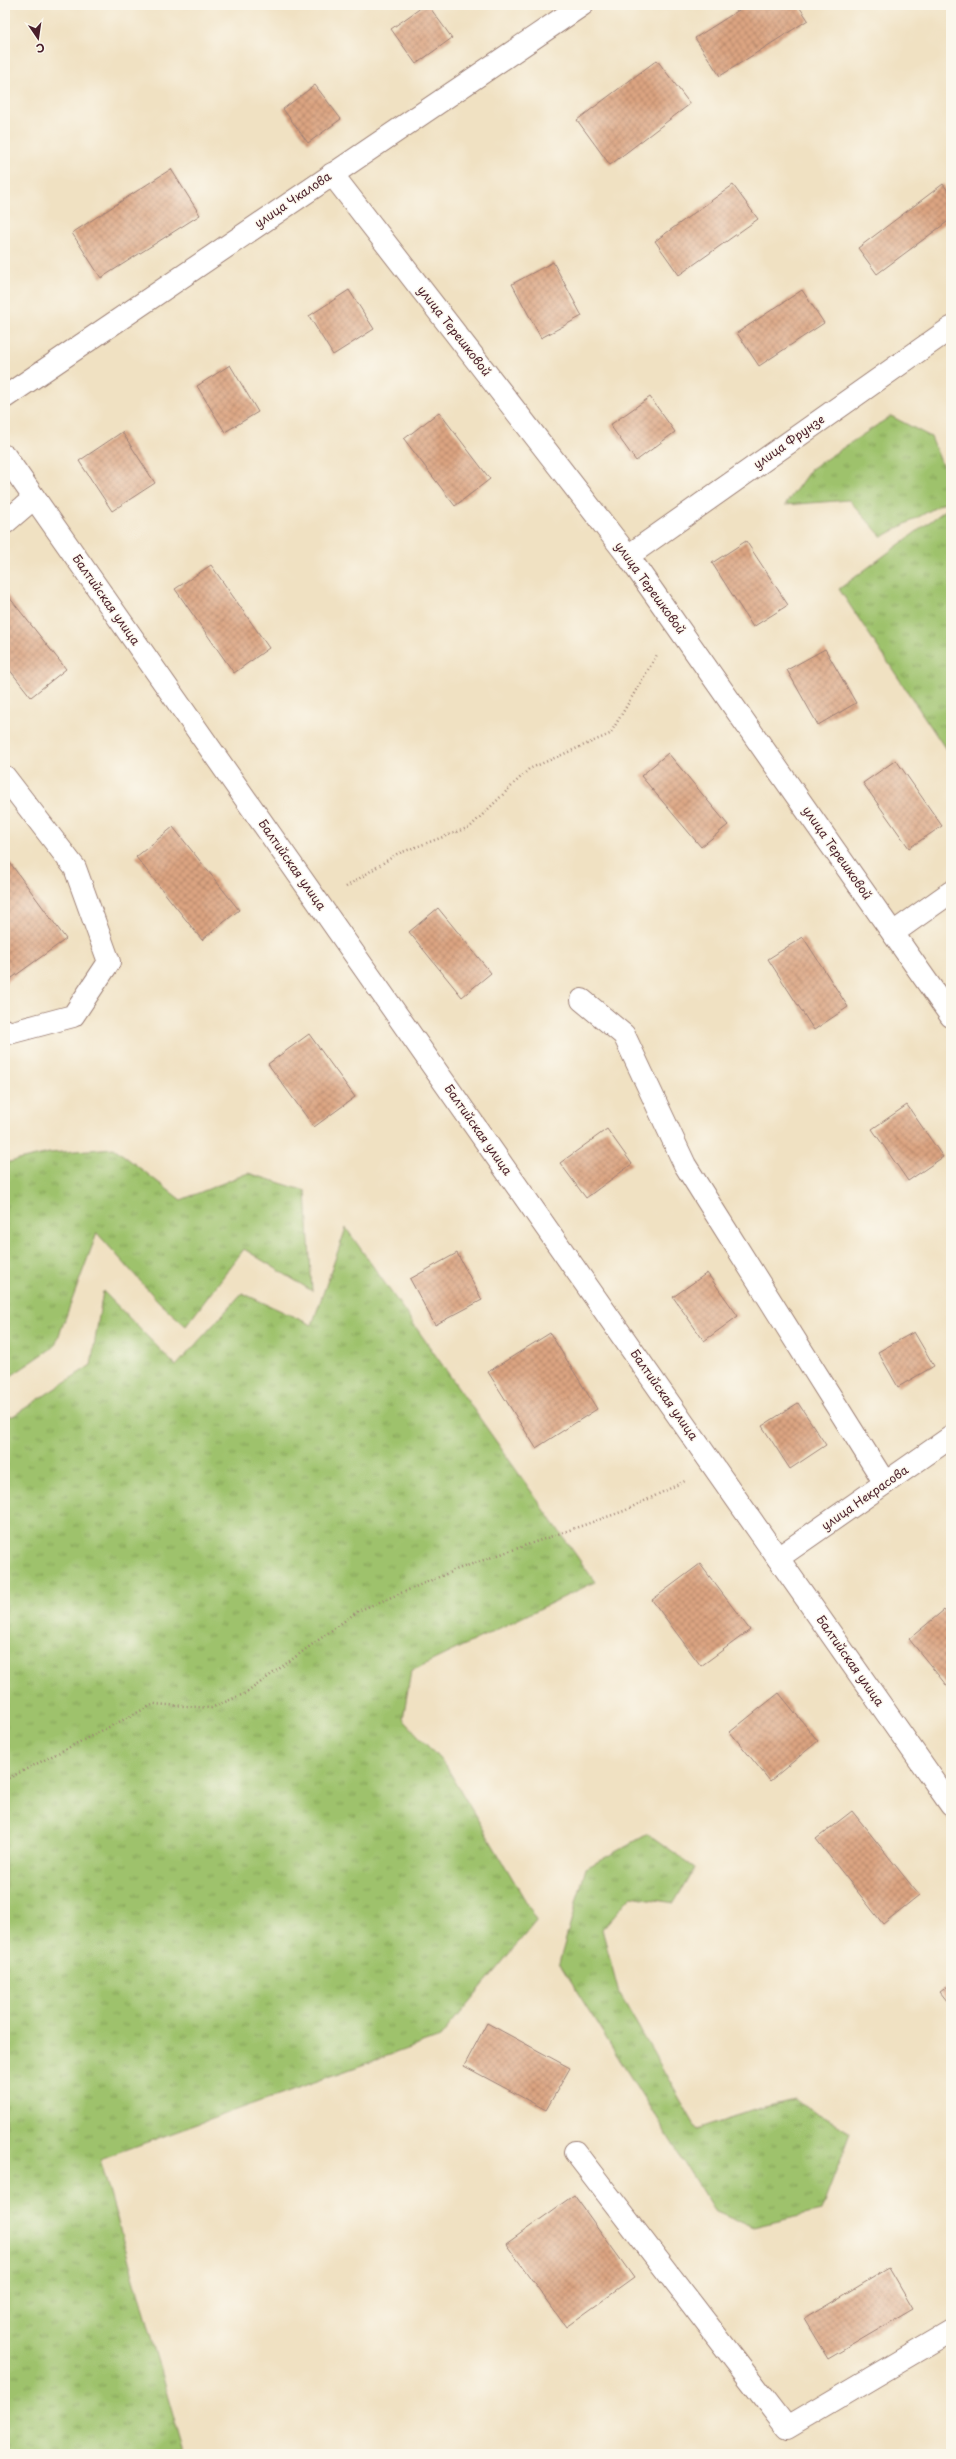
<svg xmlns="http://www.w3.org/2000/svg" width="956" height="2459" font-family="'Playpen Sans',sans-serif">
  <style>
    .grass { fill: url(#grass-tufts); stroke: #74704c }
    .building { fill: url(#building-cross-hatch) }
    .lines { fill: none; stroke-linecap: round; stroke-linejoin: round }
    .minor-casing { stroke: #9d8076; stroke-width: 24 }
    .path { stroke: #9d8076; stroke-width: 2.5; stroke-dasharray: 1 3; stroke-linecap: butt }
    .minor { stroke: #fff; stroke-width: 22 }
    .labels { text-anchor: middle; stroke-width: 3; stroke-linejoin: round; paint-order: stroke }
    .street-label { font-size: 12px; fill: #4a1f2b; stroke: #fbf7ec }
  </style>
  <defs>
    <pattern id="grass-tufts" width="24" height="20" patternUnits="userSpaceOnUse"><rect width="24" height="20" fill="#9ec26c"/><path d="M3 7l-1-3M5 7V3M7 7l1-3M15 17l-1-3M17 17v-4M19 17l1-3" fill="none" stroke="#839d59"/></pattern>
    <pattern id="building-cross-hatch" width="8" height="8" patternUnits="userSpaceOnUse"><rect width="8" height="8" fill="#dba481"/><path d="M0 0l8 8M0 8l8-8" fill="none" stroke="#b4856a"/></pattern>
  </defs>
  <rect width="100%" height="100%" fill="#fbf7ec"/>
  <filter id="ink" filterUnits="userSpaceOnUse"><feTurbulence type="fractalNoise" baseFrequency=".025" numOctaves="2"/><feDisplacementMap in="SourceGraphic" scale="8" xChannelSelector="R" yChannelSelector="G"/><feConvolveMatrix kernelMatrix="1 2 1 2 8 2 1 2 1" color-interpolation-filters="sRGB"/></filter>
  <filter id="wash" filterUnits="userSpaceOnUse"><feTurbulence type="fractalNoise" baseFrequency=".012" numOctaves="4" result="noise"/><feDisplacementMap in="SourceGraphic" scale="16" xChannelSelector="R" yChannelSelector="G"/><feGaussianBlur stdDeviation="0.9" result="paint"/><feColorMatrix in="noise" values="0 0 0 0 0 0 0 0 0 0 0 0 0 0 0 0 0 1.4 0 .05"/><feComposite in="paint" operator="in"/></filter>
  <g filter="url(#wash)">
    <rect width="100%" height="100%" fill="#f0e1c2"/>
    <g class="grass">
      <path d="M891,416L931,437L951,487V499L882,537L849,500L785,505L811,469Z"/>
      <path d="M951,506V757L839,589Z"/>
      <path d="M114,1148L181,1200L248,1173L306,1191L312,1291L244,1249L186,1326L159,1302L97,1233L55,1346L5,1380V1163L49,1153Z"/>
      <path d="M346,1228L595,1582L411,1671L403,1719L446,1766L537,1920L440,2037L100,2159L184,2454H5V1416H13L91,1365L103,1291L176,1366L242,1293L312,1325Z"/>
      <path d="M648,1834L695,1867L674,1903L631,1896L602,1929L619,1993L697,2129L760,2108L794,2100L851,2132L821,2211L753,2227L714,2210L559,1963L586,1868Z"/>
    </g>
    <g id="blocks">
      <g class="building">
        <path d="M425,5H428L452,38L416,64L391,29Z"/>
        <path d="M747,5H798L808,20L720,76L695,38Z"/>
        <path d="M657,60L690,104L610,165L577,120Z"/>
        <path d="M315,85L341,119L308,143L283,109Z"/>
        <path d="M171,169L200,215L101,278L72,233Z"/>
        <path d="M943,184L951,195V219L877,274L858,248Z"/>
        <path d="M733,185L758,219L679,275L655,241Z"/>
        <path d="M553,262L582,316L541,338L512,284Z"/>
        <path d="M349,290L374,329L333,355L309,316Z"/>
        <path d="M802,290L824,323L759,366L737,333Z"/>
        <path d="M230,365L258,412L225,432L197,386Z"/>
        <path d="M650,397L675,432L636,461L610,425Z"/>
        <path d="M439,412L490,479L455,506L404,439Z"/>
        <path d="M122,432L155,483L112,511L79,461Z"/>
        <path d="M746,541L788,605L753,627L712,563Z"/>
        <path d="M211,565L269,648L234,673L175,589Z"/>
        <path d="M5,592L66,669L31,697L5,664Z"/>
        <path d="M825,649L856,703L818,725L787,670Z"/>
        <path d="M668,753L728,825L701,847L641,776Z"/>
        <path d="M896,760L942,826L909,848L863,783Z"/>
        <path d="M173,827L239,910L202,940L136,857Z"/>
        <path d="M5,856L66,939L5,983Z"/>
        <path d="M438,908L491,973L462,997L409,932Z"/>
        <path d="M803,937L848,1007L814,1030L768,959Z"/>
        <path d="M309,1034L355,1097L314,1127L268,1064Z"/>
        <path d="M907,1105L943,1157L908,1181L872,1129Z"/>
        <path d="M607,1129L632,1164L586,1198L560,1163Z"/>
        <path d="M457,1253L482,1300L435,1325L410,1279Z"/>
        <path d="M707,1273L738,1316L704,1341L673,1297Z"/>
        <path d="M914,1332L934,1366L898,1387L878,1352Z"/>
        <path d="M550,1333L597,1409L536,1448L488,1372Z"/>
        <path d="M798,1403L826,1445L790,1469L762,1426Z"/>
        <path d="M700,1564L750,1630L701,1666L652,1600Z"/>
        <path d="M944,1610L951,1619V1691L909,1639Z"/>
        <path d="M779,1693L818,1741L770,1781L730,1732Z"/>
        <path d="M852,1811L919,1895L883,1924L816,1839Z"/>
        <path d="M951,1984V2006L940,1992Z"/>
        <path d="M487,2023L570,2068L546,2110L464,2066Z"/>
        <path d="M574,2195L634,2278L566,2327L506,2244Z"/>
        <path d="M889,2268L913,2309L828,2359L804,2319Z"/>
      </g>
    </g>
  </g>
  <g filter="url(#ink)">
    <use href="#blocks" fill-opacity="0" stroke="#9d8076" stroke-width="1"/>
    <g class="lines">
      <g class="minor-casing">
        <g id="minor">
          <path d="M332,174L628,556L951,1016"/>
          <path d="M5,397L582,5"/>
          <path d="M5,456L951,1805"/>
          <path d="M5,523L34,498"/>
          <path d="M628,556L951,328"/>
          <path d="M5,777L75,868L109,962L73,1016L9,1033L5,1030"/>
          <path d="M893,933L951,892"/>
          <path d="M582,1000L624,1035L685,1165L885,1483"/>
          <path d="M778,1558L951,1437"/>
          <path d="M575,2152L787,2428L951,2331"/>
        </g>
      </g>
      <g class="path">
        <path d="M346,887L397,854L470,827L529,769L610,734L658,653"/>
        <path d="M5,1780L154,1704L211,1708L246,1693L358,1611L458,1569L624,1511L685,1481"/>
      </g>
      <use href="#minor" class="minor"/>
    </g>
  </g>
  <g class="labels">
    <g class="street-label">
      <text transform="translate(293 200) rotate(-34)" y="4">улица Чкалова</text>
      <text transform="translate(454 331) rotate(52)" y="4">улица Терешковой</text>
      <text transform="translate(789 442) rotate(-35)" y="4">улица Фрунзе</text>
      <text transform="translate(650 588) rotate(54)" y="4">улица Терешковой</text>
      <text transform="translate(106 600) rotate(55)" y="4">Балтийская улица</text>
      <text transform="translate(837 853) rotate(55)" y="4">улица Терешковой</text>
      <text transform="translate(292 865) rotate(55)" y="4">Балтийская улица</text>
      <text transform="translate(478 1130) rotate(55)" y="4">Балтийская улица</text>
      <text transform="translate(664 1395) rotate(55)" y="4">Балтийская улица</text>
      <text transform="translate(865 1498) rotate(-35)" y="4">улица Некрасова</text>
      <text transform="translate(850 1661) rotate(55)" y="4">Балтийская улица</text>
    </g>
  </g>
  <rect width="956" height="2459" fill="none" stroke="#fbf7ec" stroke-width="20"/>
  <g transform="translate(38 38) rotate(167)" stroke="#fbf7ec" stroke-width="3" paint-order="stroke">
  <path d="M0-3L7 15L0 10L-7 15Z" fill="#4a1f2b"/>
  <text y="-6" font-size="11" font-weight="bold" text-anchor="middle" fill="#4a1f2b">С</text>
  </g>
</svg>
